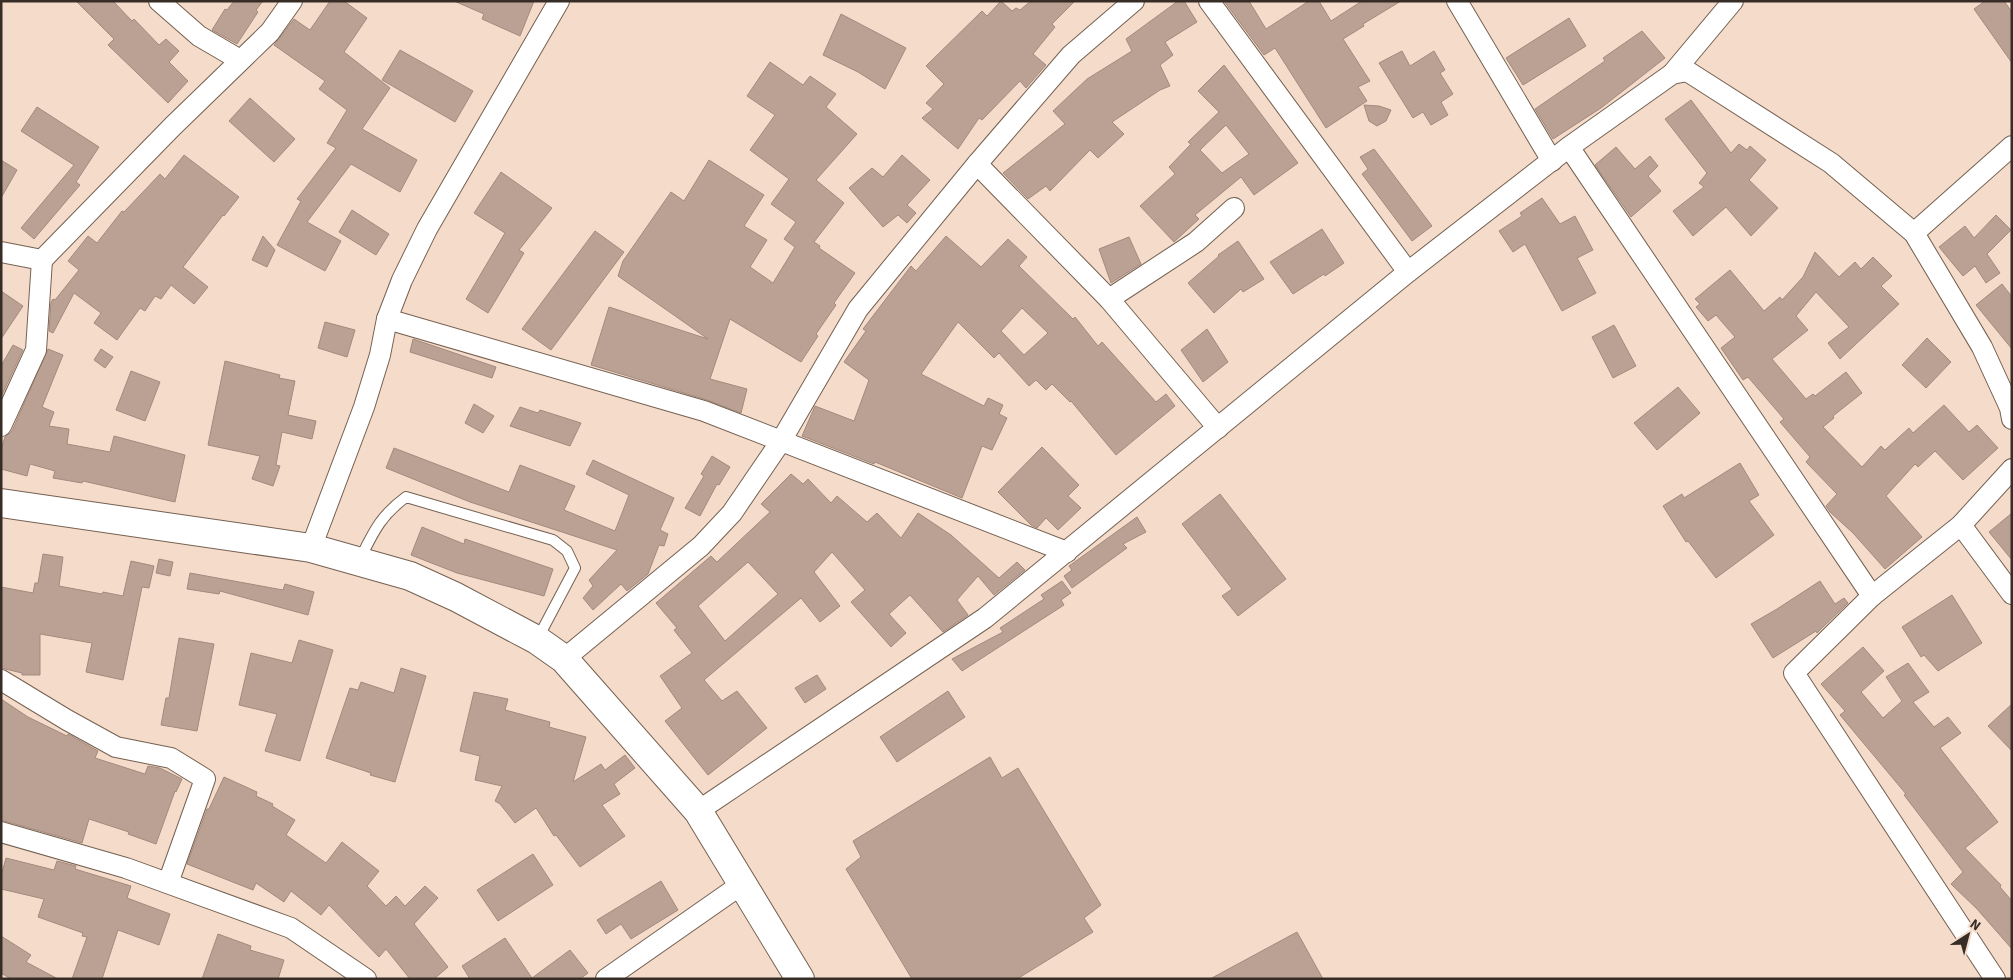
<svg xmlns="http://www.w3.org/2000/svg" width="2013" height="980" font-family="'Source Sans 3',sans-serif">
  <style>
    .building { fill: #bba194; stroke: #a38a7d; fill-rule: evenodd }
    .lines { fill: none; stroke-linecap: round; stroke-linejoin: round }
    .lane-casing { stroke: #756051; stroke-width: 12 }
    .street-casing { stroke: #756051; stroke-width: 22 }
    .secondary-casing { stroke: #756051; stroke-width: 30 }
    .lane { stroke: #fff; stroke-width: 10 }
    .street { stroke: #fff; stroke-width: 20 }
    .secondary { stroke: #fff; stroke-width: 28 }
  </style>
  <rect width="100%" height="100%" fill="#f5dcca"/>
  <g class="building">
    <path d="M76,1H113L132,21L134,19L159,45L166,39L179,51L169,62L188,81L168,103L108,45L114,39Z"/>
    <path d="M234,1H263L256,10L258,12L237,44L212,30L225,9L227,10Z"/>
    <path d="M330,1H344L367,18L344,52L390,88L362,129L417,160L400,192L351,164L307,222L341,241L325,271L277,245L301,201L297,199L336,148L327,143L347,110L319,89L325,81L274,45L294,19L310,30Z"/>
    <path d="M454,1H534L520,36L482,19L484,14Z"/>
    <path d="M1001,1L1012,11L1016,8L1020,10L1031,1H1075L1052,24L1055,27L1033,54L1046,65L1026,88L1020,81L982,120L979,118L958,149L922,118L933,109L926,103L944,84L926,66L982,11L987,16Z"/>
    <path d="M1178,1H1184L1197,22L1165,42L1173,55L1160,65L1170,86L1160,90L1112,122L1124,134L1098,158L1090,150L1050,191L1046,186L1028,199L1003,173L1065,124L1053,111L1087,79L1132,51L1126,39Z"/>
    <path d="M1224,1H1249L1266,29L1309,1H1319L1331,21L1362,1H1401L1363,24L1364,26L1343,39L1370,81L1358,87L1367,101L1326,128L1275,48L1264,55Z"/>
    <path d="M1985,1H2004L2012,12V63L1974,9Z"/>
    <path d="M841,14L906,48L885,89L858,72L823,55Z"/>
    <path d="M1569,18L1586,46L1523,85L1506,58Z"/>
    <path d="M1642,31L1665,58L1601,108L1553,139L1535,109L1605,61L1603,58Z"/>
    <path d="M400,50L473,91L455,122L382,80Z"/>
    <path d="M1402,51L1410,66L1434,51L1445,70L1440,73L1453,94L1441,102L1448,115L1431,125L1423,112L1413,118L1379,63Z"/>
    <path d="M770,62L803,85L810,76L836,94L826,107L857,134L816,180L844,203L814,242L820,246L819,248L855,273L834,303L836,305L816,334L818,336L801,362L730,319L710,379L747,389L741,413L707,400L591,365L609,307L708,339L618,276L623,261L671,192L684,201L709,160L764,195L744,226L767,240L750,267L773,283L795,247L784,239L796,222L771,204L789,179L750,150L775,115L747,96Z"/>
    <path d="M1224,65L1298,163L1254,195L1241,177L1195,215L1199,219L1174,242L1140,206L1175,174L1169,167L1191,144L1188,142L1219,112L1198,91ZM1226,125L1249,154L1222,173L1200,150Z"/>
    <path d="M250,98L295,139L274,162L229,121Z"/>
    <path d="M1691,100L1731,153L1739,144L1747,150L1750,146L1766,160L1749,180L1778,208L1751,236L1726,207L1693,236L1673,211L1704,187L1699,183L1707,173L1665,119Z"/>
    <path d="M1364,105L1379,106L1391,110L1386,121L1377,126L1369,121Z"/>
    <path d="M37,107L99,147L76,182L80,185L34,239L21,228L74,165L21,131Z"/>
    <path d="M1616,147L1635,169L1650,156L1658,166L1648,176L1661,191L1631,217L1595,165Z"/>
    <path d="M1374,149L1432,226L1412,241L1362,174L1368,169L1360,157Z"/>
    <path d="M184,155L239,197L224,216L223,215L183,267L208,287L194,304L171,285L161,299L155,296L145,311L140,308L117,340L94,323L101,313L74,293L53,333L49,331L51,302L53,299L55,300L79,270L68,261L88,236L97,243L122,211L124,212L160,174L165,179Z"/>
    <path d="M902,155L930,180L907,205L916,213L907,223L898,215L883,227L849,188L872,168L883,177Z"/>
    <path d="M1,160L17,170L1,198Z"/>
    <path d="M501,172L552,208L519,250L524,253L488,313L466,299L505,233L474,213Z"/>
    <path d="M1542,198L1560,224L1575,216L1593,250L1577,258L1596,293L1562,311L1525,244L1513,252L1499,231L1522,216L1520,213Z"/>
    <path d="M352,210L389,234L376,255L339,232Z"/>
    <path d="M1996,215L2011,230L1987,254L2000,273L1986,283L1975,266L1963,276L1939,247L1965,226L1974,238Z"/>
    <path d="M1322,229L1344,263L1325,276L1324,274L1293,294L1270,262Z"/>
    <path d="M595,231L624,252L551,350L522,329Z"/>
    <path d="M263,236L275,250L267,267L252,260Z"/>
    <path d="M946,236L981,267L1008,239L1027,257L1019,266L1073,319L1075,317L1098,346L1102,342L1156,402L1166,394L1175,406L1116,455L1071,401L1070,402L1052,384L1046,390L1036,380L1029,386L999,353L994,358L958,322L921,374L984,406L988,398L1003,405L999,414L1007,418L992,450L982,446L962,498L875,462L874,464L802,436L815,406L854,421L869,380L844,362L866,331L863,329L911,266L916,271ZM1022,308L1048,333L1024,355L1001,331Z"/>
    <path d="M1129,237L1141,264L1111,283L1099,249Z"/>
    <path d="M1238,241L1264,279L1243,292L1241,289L1214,313L1188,283L1219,256L1218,255Z"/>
    <path d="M1815,252L1839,277L1855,262L1861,269L1873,257L1892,276L1881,286L1899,304L1840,359L1828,343L1849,327L1816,292L1796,316L1808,330L1772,359L1806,399L1813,394L1815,396L1846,372L1862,393L1833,416L1834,418L1823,427L1862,467L1881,446L1885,450L1909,428L1913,433L1944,405L1969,432L1977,425L1998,448L1963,480L1935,451L1918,467L1915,464L1886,496L1922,537L1885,569L1853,533L1830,512L1826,506L1837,494L1806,462L1810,457L1780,422L1784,419L1748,377L1743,380L1721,348L1735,337L1716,315L1708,321L1696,307L1700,304L1695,299L1730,270L1764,311L1780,297L1782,300L1803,277Z"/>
    <path d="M2002,284L2012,297V349L1976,305Z"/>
    <path d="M1,291L23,306L1,339Z"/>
    <path d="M325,322L355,330L347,357L318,348Z"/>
    <path d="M1614,325L1636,366L1613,378L1592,337Z"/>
    <path d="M1207,329L1228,362L1203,382L1181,350Z"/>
    <path d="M1927,338L1951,362L1926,388L1902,365Z"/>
    <path d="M413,339L496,367L492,378L410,352Z"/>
    <path d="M13,345L23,350L1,397V366Z"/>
    <path d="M48,349L63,355L42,407L54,412L49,426L69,429L67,444L110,452L114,436L185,455L175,502L83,481L82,483L53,478L55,471L30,464L27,476L1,469V449L5,437L12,431Z"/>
    <path d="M101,349L113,357L105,368L94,360Z"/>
    <path d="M225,361L280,375L279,378L295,381L288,415L316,421L312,439L282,432L276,465L280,466L273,486L252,479L260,456L208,445Z"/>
    <path d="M131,371L160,382L145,421L116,410Z"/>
    <path d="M1678,387L1700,413L1657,450L1634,423Z"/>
    <path d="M474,404L494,416L483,433L465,423Z"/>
    <path d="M520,407L538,413L540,410L581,423L570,446L510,426Z"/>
    <path d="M1042,447L1079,485L1068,496L1081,508L1058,530L1046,518L1037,528L1031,525L998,492Z"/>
    <path d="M394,448L509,492L520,465L575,486L564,510L615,531L629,495L586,474L593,460L674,498L660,530L668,534L664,546L659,545L648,574L627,591L621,584L593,610L583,598L593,586L589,580L617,550L470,502L386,468Z"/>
    <path d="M712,456L730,467L719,485L717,484L700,516L685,508L704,476L701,474Z"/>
    <path d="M1740,463L1759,495L1749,501L1774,535L1716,578L1688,541L1686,542L1663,506L1682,494L1684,498Z"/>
    <path d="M791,474L803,484L808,479L831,503L837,496L867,522L877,513L901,538L918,513L951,535L999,578L1017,562L1025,570L994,595L978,576L957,600L968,615L943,632L910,595L889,614L906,633L891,647L851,602L865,590L832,552L814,572L840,606L820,622L801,598L704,680L722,701L737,691L767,728L708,775L665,721L682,708L660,676L692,653L674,630L677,628L656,603L711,556L717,562L770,512L761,504ZM748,562L778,594L725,641L698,606Z"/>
    <path d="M1220,494L1286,579L1238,616L1222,596L1232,589L1182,524Z"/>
    <path d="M2012,513V560L1989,532Z"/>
    <path d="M1137,517L1146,532L1123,544L1127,548L1072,588L1064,576L1072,570L1069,566Z"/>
    <path d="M422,527L464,544L465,539L553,569L544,596L457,573L411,555Z"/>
    <path d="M43,554L63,557L59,586L102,594L103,592L123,596L131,561L154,566L149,588L142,587L123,680L86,672L92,643L40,634V675H22V673L1,668V587L33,593L35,583H38Z"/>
    <path d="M159,559L173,562L170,576L156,573Z"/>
    <path d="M190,573L283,590L285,584L314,592L308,615L220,591L219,594L187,589Z"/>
    <path d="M1062,581L1071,593L1061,600L1064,605L962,671L952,659L1003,632L1000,628L1044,599L1041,595Z"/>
    <path d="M1820,581L1835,604L1844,598L1848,603L1819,631L1817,633L1816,631L1773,658L1751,624L1777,609Z"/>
    <path d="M1952,595L1982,643L1938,671L1924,655L1921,657L1902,627Z"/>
    <path d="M179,638L214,644L197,731L161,725L166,698H169Z"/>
    <path d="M299,640L333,650L300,761L265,751L277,714L239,705L251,653L292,663Z"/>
    <path d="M1863,647L1884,671L1861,692L1883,718L1902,701L1886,677L1908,663L1929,692L1913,702L1934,727L1948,717L1961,733L1940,748L1998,822L1965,848L2001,885L2000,887L2012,901V949L1977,909L1951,884L1963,872L1904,795L1906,794L1840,715L1845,711L1821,684Z"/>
    <path d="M401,668L426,676L395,782L370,775L371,773L326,758L350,688L358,690L361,682L394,693Z"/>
    <path d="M817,675L826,689L805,703L795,688Z"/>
    <path d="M948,691L965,717L897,762L880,737Z"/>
    <path d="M474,692L508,699L505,710L550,722L549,727L586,737L573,782L601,764L605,770L625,755L635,768L614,784L620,794L602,805L625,836L580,867L556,835L554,836L536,808L515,823L500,804L495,801L502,786L475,780L480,756L460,751Z"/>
    <path d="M1,699L28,717L67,736L68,734L98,751L95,758L145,774L148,766L160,768L182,779L176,792L175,791L156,844L128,834L129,832L89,819L82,843L1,820Z"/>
    <path d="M2012,704V751L1988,726Z"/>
    <path d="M990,757L1002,778L1018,768L1101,905L1084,918L1093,932L1017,979H912L846,869L861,857L853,841Z"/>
    <path d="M224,777L257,792L256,796L273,804L272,806L295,820L286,835L326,863L342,842L379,871L367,886L386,906L396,896L405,906L425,886L438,898L414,924L448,967L434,979H410L386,949L379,957L329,905L321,915L291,891L284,902L256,883L253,890L187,864L207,809H209Z"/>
    <path d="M533,854L553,885L498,921L477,890Z"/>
    <path d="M6,858L54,870L57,861L76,866L75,869L131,886L127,898L170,914L159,945L118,930L102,979H72L87,937L82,936L83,933L38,917L44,899L1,889V876Z"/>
    <path d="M661,881L678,910L631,939L621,924L606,934L597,920Z"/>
    <path d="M1297,932L1323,979H1210Z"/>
    <path d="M218,934L251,946L250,950L284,960L278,979H202Z"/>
    <path d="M1,936L31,955L26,962L58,979H11L1,973Z"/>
    <path d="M505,938L532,978L570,950L588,973L580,979H470L462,966Z"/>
  </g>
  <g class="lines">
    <g class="lane-casing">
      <path id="lane" d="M359,561C373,533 380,516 406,497L553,540L567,551L575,568L538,638"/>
    </g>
    <g class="street-casing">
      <g id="street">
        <path d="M159,1L199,36L240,60"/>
        <path d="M1209,1L1408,272"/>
        <path d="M1457,1L1552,161"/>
        <path d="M1672,74L1733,1"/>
        <path d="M1569,147L1872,596"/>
        <path d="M977,164L1109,299L1218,428"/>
        <path d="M1914,233L2012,146"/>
        <path d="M1,252L42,260L173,126L270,32L292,1"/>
        <path d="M1109,299L1196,242L1234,208"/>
        <path d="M387,319L704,411L1067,552"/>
        <path d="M1,426L36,350L42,260"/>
        <path d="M1961,525L2012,594"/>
        <path d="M311,548L364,407L380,355L387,319L402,280L427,229L559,1"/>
        <path d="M564,659L701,546L732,513L781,441L858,309L977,164L1071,55L1134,1"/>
        <path d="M1,680L67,720L116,747L171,758L205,779L168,883"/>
        <path d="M698,811L985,618L1408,272L1569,147L1672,74L1687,71L1831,163L1914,233L1982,347L2010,408L2012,419"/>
        <path d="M1,832L126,868L291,928L366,979"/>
        <path d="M606,979L742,884"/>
        <path d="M1995,979L1794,673L1872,596L1961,525L2012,469"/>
      </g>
    </g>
    <g class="secondary-casing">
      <path id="secondary" d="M1,503L311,548L410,576L456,597L537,640L564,659L698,811L800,979"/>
    </g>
    <use href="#lane" class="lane"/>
    <use href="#street" class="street"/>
    <use href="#secondary" class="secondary"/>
  </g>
  <rect width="2013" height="980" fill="none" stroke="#372d27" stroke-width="5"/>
  <g transform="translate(1968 935) rotate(36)" stroke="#f5dcca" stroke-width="4" paint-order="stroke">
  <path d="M0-4L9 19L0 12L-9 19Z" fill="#372d27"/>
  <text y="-8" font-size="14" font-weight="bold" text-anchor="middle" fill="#372d27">N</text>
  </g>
</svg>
